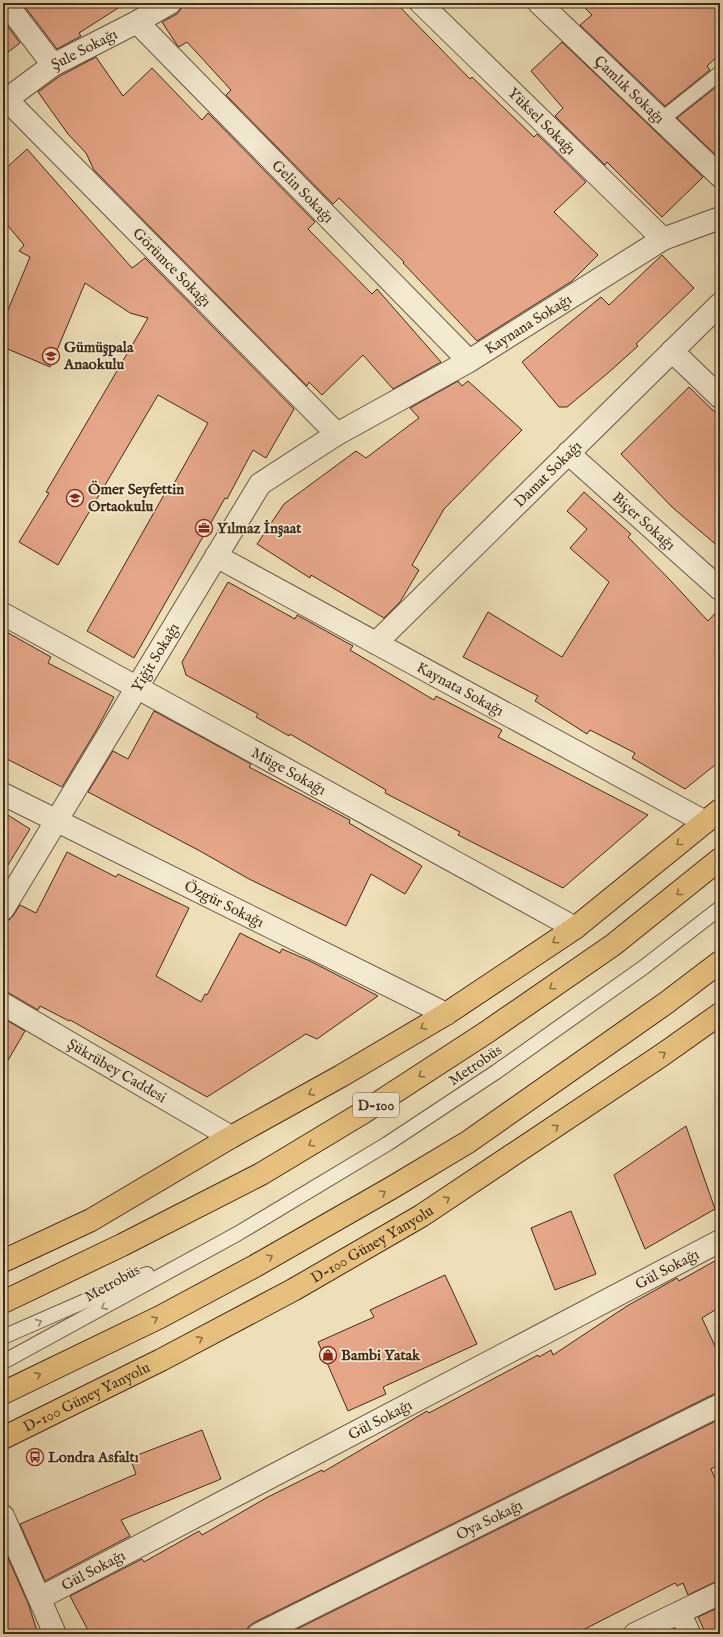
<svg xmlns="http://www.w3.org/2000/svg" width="723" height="1637" font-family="'IM FELL English',serif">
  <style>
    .building { fill: #e5a788; stroke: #402c1b }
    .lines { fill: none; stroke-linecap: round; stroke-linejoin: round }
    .service-casing { stroke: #6b5942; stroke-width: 16 }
    .pedestrian-casing { stroke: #6b5942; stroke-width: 23 }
    .minor-casing { stroke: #6b5942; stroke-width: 24 }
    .tertiary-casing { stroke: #6b5942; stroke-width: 24 }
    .primary-casing { stroke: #402c1b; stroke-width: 24 }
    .trunk-casing { stroke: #402c1b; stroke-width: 24 }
    .service { stroke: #f3ead0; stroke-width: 14 }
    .pedestrian { stroke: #f3ead0; stroke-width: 21 }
    .minor { stroke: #f3ead0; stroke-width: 22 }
    .tertiary { stroke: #f3ead0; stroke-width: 22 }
    .primary { stroke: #e6c07c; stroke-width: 22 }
    .trunk { stroke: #e6c07c; stroke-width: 22 }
    .oneway { stroke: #8b6f47 }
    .oneway2 { stroke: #9a8b76 }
    .labels { text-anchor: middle; stroke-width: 3.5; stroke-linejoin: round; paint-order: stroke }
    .shield { fill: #f3ead0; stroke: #766551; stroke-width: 1 }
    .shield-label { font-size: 14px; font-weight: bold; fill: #402c1b }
    .street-label { font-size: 15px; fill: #402c1b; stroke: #f3ead0 }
    .poi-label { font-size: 15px; font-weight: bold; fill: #402c1b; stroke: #f3ead0; text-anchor: start }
  </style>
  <rect width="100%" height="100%" fill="#eddfb7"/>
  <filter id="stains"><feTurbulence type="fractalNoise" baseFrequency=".005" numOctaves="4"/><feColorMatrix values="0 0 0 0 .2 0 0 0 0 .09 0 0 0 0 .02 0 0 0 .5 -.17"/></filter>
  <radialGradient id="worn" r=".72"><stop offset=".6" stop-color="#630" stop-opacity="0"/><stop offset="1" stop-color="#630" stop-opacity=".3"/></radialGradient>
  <g class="building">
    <path d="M22,3H126L79,33L81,36L57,49Z"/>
    <path d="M182,3H396L470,79L472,77L534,137L537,134L586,182L554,212L598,255L572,281L477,341L403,263L404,262L339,198L333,204L226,95L231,90L187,42L179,47L177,45L162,22L177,14L181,9Z"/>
    <path d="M580,3H720V54L707,66L710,70L665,106L580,25L592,15Z"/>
    <path d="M3,20L20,43L3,56Z"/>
    <path d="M562,42L703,177L662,217L607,162L605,165L555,116L563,108L531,71Z"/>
    <path d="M96,57L123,96L152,68L202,120L208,113L315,222L308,229L372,294L377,289L441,362L393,389L363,355L322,395L309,382L307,386L94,170L86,153L68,134L38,92L60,76Z"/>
    <path d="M720,84V159L677,118Z"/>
    <path d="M27,149L132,268L145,258L294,409L266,458L253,450L227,499L225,498L134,658L87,631L169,486L172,487L208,423L158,395L58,565L19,542L49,493L46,492L148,318L130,313L85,283L50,367L3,347V322L30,257L19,251L24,245L3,220V171Z"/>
    <path d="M662,255L694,288L636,344L638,346L608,373L567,407H559L522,362L601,297L609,305Z"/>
    <path d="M458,381L462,386L468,381L522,430L444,509L412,565L419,570L400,602L384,618L311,575L310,578L257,544L284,504L356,451L366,458L419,418L410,408Z"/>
    <path d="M689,387L720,417V548L672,507L621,454Z"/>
    <path d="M584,492L631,534L628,537L670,580L708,621L720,608V761L685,789L632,758L635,753L590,730L587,734L535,701L538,696L463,657L488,612L562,657L609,582L570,548L587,529L567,511Z"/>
    <path d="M228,582L295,619L297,615L353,646L350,650L434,700L436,696L502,730L498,737L648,815L563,888L458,835L460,832L385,793L386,790L290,734L289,736L256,717L258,714L186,675L182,662Z"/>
    <path d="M3,630L51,657L48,663L114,697L97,729L62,787L3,757Z"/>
    <path d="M154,711L251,764L249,767L350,820L349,823L422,866L405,894L371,874L346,926L249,879L200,851L88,792L113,751L128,759Z"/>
    <path d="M3,812L30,829L3,873Z"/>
    <path d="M67,852L116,877L118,874L189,908L156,976L201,1002L205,994L207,995L240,933L280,953L282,949L310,961L378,996L317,1039L306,1034L207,1097L70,1020L69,1021L40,1006L38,1010L9,993L3,992V921L9,920L13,916L20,905L36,913Z"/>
    <path d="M3,1018L25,1031L3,1069Z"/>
    <path d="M686,1126L715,1209L645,1249L614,1175Z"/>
    <path d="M571,1211L596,1274L555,1290L531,1228Z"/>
    <path d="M720,1258V1307L702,1318L720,1357V1393L714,1394L253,1623L248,1627L247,1634H90L70,1596L142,1559L144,1562L199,1531L202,1535L266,1498L322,1470L323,1472L427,1411L429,1413L538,1355L539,1357L551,1350L553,1355L627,1306L677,1278L679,1281Z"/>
    <path d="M445,1275L477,1344L383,1387L386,1394L348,1411L318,1342L374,1317L370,1310Z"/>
    <path d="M720,1419V1464L711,1469L720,1490V1581L715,1582L688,1595L683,1583L677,1586L675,1583L575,1634H287Z"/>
    <path d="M202,1430L221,1479L121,1520L130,1536L45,1581L20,1524L136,1474L130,1458Z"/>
    <path d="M3,1547L28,1603L38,1634H3Z"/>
    <path d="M720,1607V1634H706L698,1617Z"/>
  </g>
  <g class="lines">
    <g class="service-casing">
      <g id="service">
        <path d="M661,120L720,73"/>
        <path d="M3,1337L147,1274"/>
        <path d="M3,1362L237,1234L387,1144L496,1072L644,967L720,908"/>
      </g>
    </g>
    <g class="pedestrian-casing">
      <path id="pedestrian" d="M680,1612L690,1634"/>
    </g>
    <g class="minor-casing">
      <g id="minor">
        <path d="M6,3L53,65"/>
        <path id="s1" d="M421,3L663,239"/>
        <path id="s2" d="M539,3L720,176"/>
        <path id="s3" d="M137,22L469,361"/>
        <path id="s4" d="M7,100L337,434"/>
        <path id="s5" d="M3,102L53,65L137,22L170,3"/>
        <path d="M672,351L720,397"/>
        <path id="s6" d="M568,453L720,589"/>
        <path id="s7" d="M216,556L705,822"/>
        <path id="s8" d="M3,614L575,928"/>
        <path id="s9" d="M376,643L720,304"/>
        <path id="s10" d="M3,794L446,1014"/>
        <path id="s11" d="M3,909L260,484L337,434L469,361L663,239L720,218"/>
        <path id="s12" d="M40,1598L720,1241"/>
        <path id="s13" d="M259,1634L720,1405"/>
        <path d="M635,1634L720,1593"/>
      </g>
    </g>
    <g class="tertiary-casing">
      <g id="tertiary">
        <path id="s14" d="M3,1004L231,1137"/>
        <path d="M3,1516L55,1634"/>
      </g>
    </g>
    <g class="primary-casing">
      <g id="primary">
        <path d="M3,1261L91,1220L231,1137L341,1076L446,1014L575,928L720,810"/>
        <path id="s15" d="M3,1438L161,1360L293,1290L421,1216L662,1055L720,1014"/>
      </g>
    </g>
    <g class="trunk-casing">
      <g id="trunk">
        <path d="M3,1302L122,1245L261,1174L364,1112L487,1032L613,945L720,859"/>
        <path d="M3,1393L160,1317L255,1266L393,1187L468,1142L666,1003L720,962"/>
      </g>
    </g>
    <use href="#service" class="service"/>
    <use href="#pedestrian" class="pedestrian"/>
    <use href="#minor" class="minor"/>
    <use href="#tertiary" class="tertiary"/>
    <use href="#primary" class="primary"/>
    <use href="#trunk" class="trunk"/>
  </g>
  <defs><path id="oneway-chevron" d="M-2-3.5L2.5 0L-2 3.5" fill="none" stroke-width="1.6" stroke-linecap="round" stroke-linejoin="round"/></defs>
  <g class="oneway">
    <use href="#oneway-chevron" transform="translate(679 843) rotate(141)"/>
    <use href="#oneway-chevron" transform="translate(679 893) rotate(141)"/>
    <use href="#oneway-chevron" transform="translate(555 941) rotate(146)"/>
    <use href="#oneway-chevron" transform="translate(552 987) rotate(145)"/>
    <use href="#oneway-chevron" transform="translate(423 1027) rotate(149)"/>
    <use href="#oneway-chevron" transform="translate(663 1054) rotate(-35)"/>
    <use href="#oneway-chevron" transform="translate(421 1075) rotate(147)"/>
    <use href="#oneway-chevron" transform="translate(311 1093) rotate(151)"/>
    <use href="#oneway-chevron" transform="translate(556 1127) rotate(-34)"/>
    <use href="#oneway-chevron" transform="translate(311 1144) rotate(149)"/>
    <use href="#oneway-chevron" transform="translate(383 1193) rotate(-30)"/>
    <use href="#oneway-chevron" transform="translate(447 1199) rotate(-33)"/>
    <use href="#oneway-chevron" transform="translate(270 1257) rotate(-30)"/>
    <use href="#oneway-chevron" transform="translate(155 1319) rotate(-26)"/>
    <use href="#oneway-chevron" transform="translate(200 1339) rotate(-28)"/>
    <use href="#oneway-chevron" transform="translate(38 1375) rotate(-26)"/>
  </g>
  <g class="oneway2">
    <use href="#oneway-chevron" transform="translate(104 1307) rotate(151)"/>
    <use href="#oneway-chevron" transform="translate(39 1322) rotate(-24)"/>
  </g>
  <defs>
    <g id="school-ring" transform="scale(0.9)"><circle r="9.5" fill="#f3ead0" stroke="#8f2418" stroke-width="1.5"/><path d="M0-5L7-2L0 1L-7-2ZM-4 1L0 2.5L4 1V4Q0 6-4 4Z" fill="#8f2418"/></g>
    <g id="office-ring" transform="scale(0.9)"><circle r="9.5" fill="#f3ead0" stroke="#8f2418" stroke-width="1.5"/><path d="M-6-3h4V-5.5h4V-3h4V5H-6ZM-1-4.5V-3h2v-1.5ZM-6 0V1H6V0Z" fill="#8f2418"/></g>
    <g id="shop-ring" transform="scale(0.9)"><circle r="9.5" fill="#f3ead0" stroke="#8f2418" stroke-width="1.5"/><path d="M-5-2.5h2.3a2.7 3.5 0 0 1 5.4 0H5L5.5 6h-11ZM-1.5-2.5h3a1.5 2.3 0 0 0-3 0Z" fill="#8f2418"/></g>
    <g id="bus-ring" transform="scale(0.9)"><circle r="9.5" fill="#f3ead0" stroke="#8f2418" stroke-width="1.5"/><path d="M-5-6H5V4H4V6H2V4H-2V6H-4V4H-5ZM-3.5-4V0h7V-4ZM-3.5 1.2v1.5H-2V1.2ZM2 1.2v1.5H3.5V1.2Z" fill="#8f2418"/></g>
  </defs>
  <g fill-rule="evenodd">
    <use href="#school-ring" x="51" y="356"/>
    <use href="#school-ring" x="75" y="498"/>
    <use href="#office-ring" x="204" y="528"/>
    <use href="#shop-ring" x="328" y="1355"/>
    <use href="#bus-ring" x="35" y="1457"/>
  </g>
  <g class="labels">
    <rect class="shield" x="353" y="1093" width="46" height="24" rx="3"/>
    <g class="shield-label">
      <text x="376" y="1110">D-100</text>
    </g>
    <g class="street-label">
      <text dy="5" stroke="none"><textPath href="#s5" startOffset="97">Şule Sokağı</textPath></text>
      <text dy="5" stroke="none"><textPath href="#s2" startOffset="125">Çamlık Sokağı</textPath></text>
      <text dy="5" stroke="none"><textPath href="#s1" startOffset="169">Yüksel Sokağı</textPath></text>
      <text dy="5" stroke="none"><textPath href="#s3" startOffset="237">Gelin Sokağı</textPath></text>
      <text dy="5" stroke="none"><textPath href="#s4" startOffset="235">Görümce Sokağı</textPath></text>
      <text dy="5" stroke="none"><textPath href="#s11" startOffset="809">Kaynana Sokağı</textPath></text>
      <text dy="5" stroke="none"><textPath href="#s9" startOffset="241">Damat Sokağı</textPath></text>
      <text dy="5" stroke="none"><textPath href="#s6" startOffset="102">Biçer Sokağı</textPath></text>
      <text dy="5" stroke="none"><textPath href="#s11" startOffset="294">Yiğit Sokağı</textPath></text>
      <text dy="5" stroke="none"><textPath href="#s7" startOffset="278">Kaynata Sokağı</textPath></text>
      <text dy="5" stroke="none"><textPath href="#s8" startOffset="326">Müge Sokağı</textPath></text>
      <text dy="5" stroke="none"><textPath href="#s10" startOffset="247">Özgür Sokağı</textPath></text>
      <text transform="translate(475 1065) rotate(-34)" y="5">Metrobüs</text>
      <text dy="5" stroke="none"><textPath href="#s14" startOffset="132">Şükrübey Caddesi</textPath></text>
      <text dy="5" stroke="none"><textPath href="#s15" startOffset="417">D-100 Güney Yanyolu</textPath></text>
      <text dy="5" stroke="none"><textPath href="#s12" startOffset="708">Gül Sokağı</textPath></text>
      <text transform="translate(112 1283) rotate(-29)" y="5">Metrobüs</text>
      <text dy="5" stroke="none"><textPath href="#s15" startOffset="93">D-100 Güney Yanyolu</textPath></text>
      <text dy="5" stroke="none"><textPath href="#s12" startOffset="384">Gül Sokağı</textPath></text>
      <text dy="5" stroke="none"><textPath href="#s13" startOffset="257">Oya Sokağı</textPath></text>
      <text dy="5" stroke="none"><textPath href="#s12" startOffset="60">Gül Sokağı</textPath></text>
    </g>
    <g class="poi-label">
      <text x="64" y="352">Gümüşpala<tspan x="64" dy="17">Anaokulu</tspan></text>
      <text x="88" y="494">Ömer Seyfettin<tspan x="88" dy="17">Ortaokulu</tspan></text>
      <text x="217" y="533">Yılmaz İnşaat</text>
      <text x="341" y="1360">Bambi Yatak</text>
      <text x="48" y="1462">Londra Asfaltı</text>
    </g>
  </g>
  <rect width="723" height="1637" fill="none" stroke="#eddfb7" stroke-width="16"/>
  <rect x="4" y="4" width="715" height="1629" fill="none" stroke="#402c1b" stroke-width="2"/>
  <rect x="8" y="8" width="707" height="1621" fill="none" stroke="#402c1b"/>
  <rect width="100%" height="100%" filter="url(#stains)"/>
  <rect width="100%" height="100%" fill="url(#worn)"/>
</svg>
